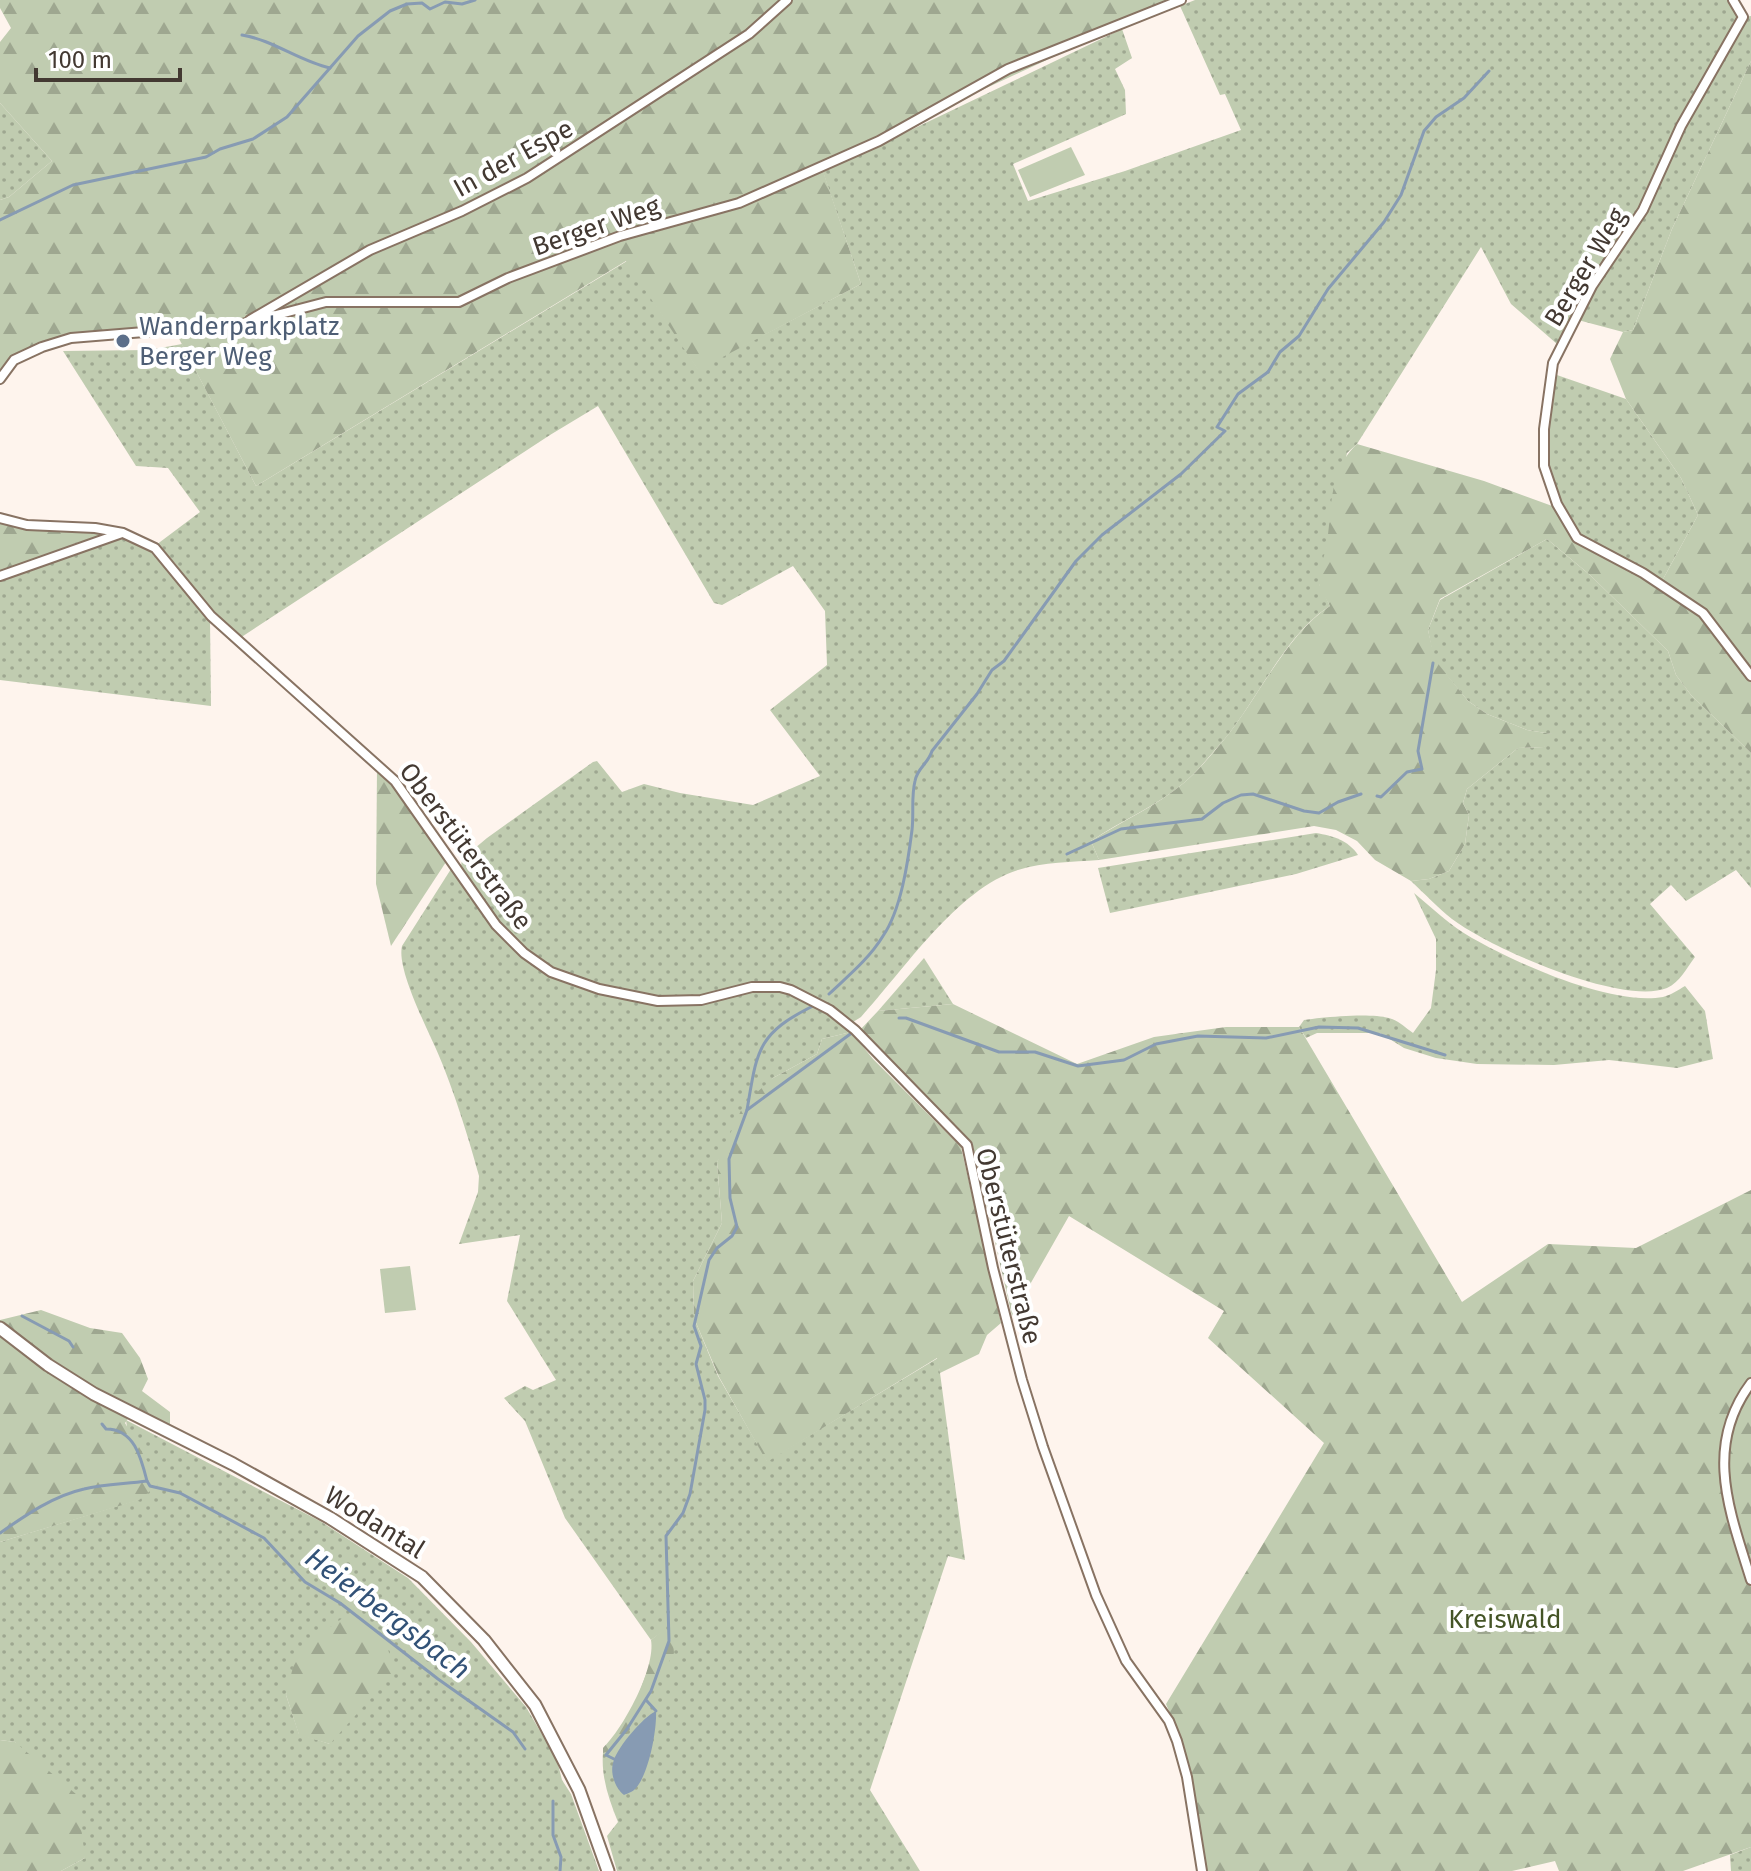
<svg xmlns="http://www.w3.org/2000/svg" width="1751" height="1871" font-family="'Fira Sans',sans-serif">
  <style>
    .grass { fill: url(#grass-dots); fill-rule: evenodd }
    .forest { fill: url(#forest-firs) }
    .park { fill: #c0ccb0 }
    .water { fill: #879bb3 }
    .lines { fill: none; stroke-linecap: round; stroke-linejoin: round }
    .stream { stroke: #879bb3; stroke-width: 3 }
    .minor-casing { stroke: #887363; stroke-width: 12 }
    .secondary-casing { stroke: #887363; stroke-width: 15 }
    .minor { stroke: #fff; stroke-width: 8 }
    .secondary { stroke: #fff; stroke-width: 11 }
    .service-dot { fill: #5c6f8a; stroke: #fff; stroke-width: 3 }
    .labels { text-anchor: middle; stroke-width: 8; stroke-linejoin: round; paint-order: stroke }
    .street-label { font-size: 26px; fill: #433932; stroke: #fff }
    .service-label { font-size: 26px; fill: #4e5e75; stroke: #fff; text-anchor: start }
    .park-label { font-size: 26px; fill: #445426; stroke: #fff }
    .water-label { font-size: 28px; font-style: italic; fill: #325277; stroke: #fff }
  </style>
  <defs>
    <pattern id="grass-dots" width="8" height="8" patternUnits="userSpaceOnUse" patternTransform="scale(2)"><rect width="8" height="8" fill="#c0ccb0"/><path d="M2 2h.1M6 6h.1" fill="none" stroke="#9ea790" stroke-width="1.8" stroke-linecap="round"/></pattern>
    <pattern id="forest-firs" width="22" height="20" patternUnits="userSpaceOnUse" patternTransform="scale(2)"><rect width="22" height="20" fill="#c0ccb0"/><path d="M5 1l3.5 6h-7zM16 11l3.5 6h-7z" fill="#9ea790"/></pattern>
  </defs>
  <rect width="100%" height="100%" fill="#fef4ed"/>
  <g class="grass">
    <path d="M1195,0H1729L1738,11V19L1680,118L1641,208L1557,344L1511,304L1481,247L1357,444L1347,453L1319,584L1330,606C1285,634 1258,700 1223,741C1211,754 1199,770 1185,782C1157,806 1122,820 1091,841L1099,860C1072,862 1044,862 1018,870C957,889 904,970 861,1017L853,1022L829,1004L790,987L686,998H663L606,987L557,972L523,948L497,920L461,867L462,859L487,838L593,762L597,761L622,792L644,784L680,793L753,805L820,776L770,710L827,665L825,611L793,566L722,605L714,603L598,406L550,435L240,638L209,609L175,563L156,545L200,512L168,468L136,466L63,351L149,350L182,344L256,486L627,261L698,369L861,284L823,172L1122,29L1132,58L1115,69L1125,90L1126,114L1013,164L1028,201L1125,171L1241,130L1225,94L1220,95L1180,6Z"/>
    <path d="M1751,16V61L1672,229L1633,330L1623,332L1578,320L1595,284L1625,243L1683,126L1744,17Z"/>
    <path d="M0,103L52,161L9,197L0,200Z"/>
    <path d="M1554,374L1626,399L1681,478L1698,515L1662,581C1640,569 1598,550 1581,534C1536,494 1547,427 1554,374Z"/>
    <path d="M122,537L151,552L210,620L211,706L0,680V578Z"/>
    <path d="M1547,539L1590,575L1668,651L1676,675L1691,695L1751,753V888L1736,870L1686,901L1671,885L1650,904L1695,957C1686,969 1680,982 1667,988C1622,1006 1490,948 1452,919C1438,908 1425,894 1411,881L1429,879L1449,871L1465,844L1469,815L1463,803L1467,789L1518,748L1544,747L1552,734L1527,730L1487,714L1468,701L1434,660L1428,630L1440,600Z"/>
    <path d="M1316,833C1333,836 1348,840 1358,855L1296,874L1110,913L1098,868Z"/>
    <path d="M451,869C503,944 532,982 626,998C651,1003 674,1007 699,1004C718,1002 735,995 753,991C788,984 827,1008 851,1032L822,1039L817,1054L773,1078L717,1162L722,1223L693,1281L694,1318L718,1376L767,1461L938,1358L965,1560L948,1556L870,1790L920,1871H617L607,1836L618,1822C609,1800 601,1777 603,1753L618,1749L662,1632L651,1640L565,1518L525,1421L504,1398L525,1386L533,1390L556,1380L507,1301L520,1235L459,1244L478,1192L479,1176C470,1142 455,1095 442,1063C432,1037 396,971 402,946Z"/>
    <path d="M1414,893C1433,909 1451,926 1472,938C1518,964 1611,1006 1663,997C1671,995 1678,990 1685,986L1705,1011L1713,1059L1677,1068L1609,1060L1554,1065L1477,1064L1436,1058L1404,1048L1380,1033H1317L1306,1038L1299,1027L1304,1020C1325,1017 1374,1012 1392,1019C1400,1022 1406,1028 1413,1033L1431,1008L1436,970V939Z"/>
    <path d="M924,958L953,1004L878,1011Z"/>
    <path d="M126,1420L320,1521L408,1578L471,1642L526,1707L557,1760L562,1780L571,1794L599,1871H61L85,1858L15,1742L0,1740V1542L137,1500ZM289,1688L330,1744L299,1734L286,1695Z"/>
    <path d="M1751,1847V1871H1731L1730,1855Z"/>
  </g>
  <g class="forest">
    <path d="M0,0H1183L1122,25L821,165L861,284L698,370L626,261L256,486L175,331L70,337L41,346L0,375V200L9,197L52,161L0,103V42L11,28L0,8Z"/>
    <path d="M1751,61V673L1704,608L1662,581L1698,515L1681,478L1626,399L1610,359L1623,332L1633,330L1672,229Z"/>
    <path d="M1357,444L1484,481L1555,507L1575,539L1641,576L1699,612L1751,680V753L1691,695L1676,675L1668,651L1590,575L1547,539L1440,599L1428,630L1435,660L1468,701L1487,714L1527,730L1552,734L1553,744L1544,747L1518,748L1467,789L1463,803L1469,815L1465,844L1449,871L1429,879L1411,881L1375,860L1357,841L1336,830L1314,826L1099,860L1091,841C1122,821 1157,806 1185,782C1199,770 1211,755 1223,741C1257,701 1286,634 1330,606C1327,600 1320,591 1319,584C1317,574 1324,558 1326,548C1333,510 1327,472 1357,444Z"/>
    <path d="M0,520L113,534L0,573Z"/>
    <path d="M377,770L393,784L446,862L391,946L376,884Z"/>
    <path d="M953,1004L1077,1064L1154,1037L1226,1027H1299L1462,1302L1548,1244L1636,1248L1751,1190V1847L1683,1871H1559L1555,1861L1512,1871H1204C1195,1814 1189,1757 1166,1704L1324,1443L1208,1338L1224,1311L1069,1216L1012,1316L972,1142L860,1030L878,1011Z"/>
    <path d="M851,1032L873,1059L961,1147L1001,1323L987,1335L979,1354L940,1373L937,1358L767,1462L719,1377L694,1318L693,1281L722,1223L717,1162L744,1104L773,1078L817,1054L822,1039Z"/>
    <path d="M41,1310L90,1328L122,1333L140,1358L148,1379L142,1391L170,1412V1425L134,1410L125,1423L160,1483L139,1500L0,1542V1320Z"/>
    <path d="M351,1612L383,1634L395,1671L330,1744L299,1735L286,1695L297,1651Z"/>
    <path d="M662,1631L673,1643L674,1653L618,1750L603,1753V1748C623,1729 656,1668 651,1640Z"/>
    <path d="M0,1740L15,1742L77,1795L85,1858L61,1871H0Z"/>
  </g>
  <g class="park">
    <path d="M1071,147L1085,175L1030,197L1018,170Z"/>
    <path d="M410,1266L416,1310L385,1313L380,1269Z"/>
  </g>
  <path class="water" d="M656,1711C657,1730 649,1773 636,1788C633,1792 628,1793 624,1795C615,1788 609,1772 614,1760C618,1747 643,1717 656,1711Z"/>
  <g class="lines">
    <g class="stream">
      <path d="M242,35C273,40 299,61 330,68"/>
      <path d="M0,220L73,185L206,157L220,149L253,139L287,117L358,36L390,11L407,4L422,3L430,9L445,2L462,4L475,0"/>
      <path d="M1377,796L1381,797L1407,772L1422,769L1418,751L1433,663"/>
      <path d="M1067,854L1121,829L1202,819L1223,803L1241,795L1253,794L1304,811L1319,813L1338,802L1361,794"/>
      <path d="M829,994C848,976 869,959 883,936C901,910 908,862 912,830C914,814 911,797 915,781C917,768 928,764 932,751L977,694L992,670L1004,661L1076,561L1102,535L1181,474L1225,431L1217,427L1238,394L1268,372L1280,352L1299,336L1328,289L1384,222L1401,195L1424,131L1436,117L1464,98L1489,71"/>
      <path d="M899,1018H906L999,1052H1035L1078,1066L1124,1060L1156,1044L1198,1036L1266,1038L1319,1027L1358,1028L1445,1055"/>
      <path d="M747,1110C757,1052 756,1034 813,1006"/>
      <path d="M22,1316L69,1341L73,1347"/>
      <path d="M102,1424L106,1429C134,1429 141,1457 147,1481"/>
      <path d="M0,1533C26,1515 53,1496 84,1489C104,1484 126,1484 147,1481L150,1486L180,1493L264,1538L305,1582L340,1603L438,1679L513,1732L525,1749"/>
      <path d="M646,1700L656,1711"/>
      <path d="M614,1759L606,1755L627,1729L651,1691L669,1641L666,1536L683,1513L690,1494L705,1410V1400L696,1364L701,1346L694,1326L709,1260L717,1248L732,1236L737,1227L730,1198L729,1159L747,1110L853,1032"/>
      <path d="M553,1801V1835L561,1857L560,1871"/>
    </g>
    <g class="minor-casing">
      <g id="minor">
        <path d="M1733,0L1743,17L1681,126L1643,210L1592,286L1553,363L1544,429V466L1557,504L1577,538L1643,573L1703,613L1751,676"/>
        <path d="M250,320L370,250L462,211L527,178L749,34L787,0"/>
        <path d="M0,379L14,360L42,347L71,338L242,324L326,302H459L508,278L620,236L739,203L879,141L1008,69L1181,0"/>
        <path d="M0,518L27,525L95,528L123,533L155,548L211,616L395,781L496,925L524,953L551,972L599,989L658,1001L701,1000L752,987H780L791,990L830,1010L855,1030L967,1145L993,1268L1022,1380L1043,1447L1096,1595L1126,1661L1169,1721L1177,1741L1187,1777L1202,1871"/>
        <path d="M0,576L122,533"/>
        <path d="M1751,1383C1703,1447 1730,1512 1751,1580"/>
      </g>
    </g>
    <g class="secondary-casing">
      <path id="secondary" d="M0,1328L48,1365L94,1394L233,1464L330,1518L422,1577L484,1640L535,1705L579,1790L608,1871"/>
    </g>
    <use href="#minor" class="minor"/>
    <use href="#secondary" class="secondary"/>
  </g>
  <circle class="service-dot" cx="123" cy="341" r="8"/>
  <g class="labels">
    <g class="street-label">
      <text transform="translate(513 158) rotate(-29)" y="9">In der Espe</text>
      <text transform="translate(596 226) rotate(-19)" y="9">Berger Weg</text>
      <text transform="translate(1585 267) rotate(-59)" y="9">Berger Weg</text>
      <text transform="translate(466 846) rotate(53)" y="9">Oberstüterstraße</text>
      <text transform="translate(1009 1246) rotate(76)" y="9">Oberstüterstraße</text>
      <text transform="translate(375 1522) rotate(32)" y="9">Wodantal</text>
    </g>
    <g class="service-label">
      <text x="139" y="335">Wanderparkplatz<tspan x="139" dy="30">Berger Weg</tspan></text>
    </g>
    <g class="park-label">
      <text x="1505" y="1628">Kreiswald</text>
    </g>
    <g class="water-label">
      <text transform="translate(388 1613) rotate(37)" y="10">Heierbergsbach</text>
    </g>
  </g>
  <path d="M36 68v12h144v-12" fill="none" stroke="#433932" stroke-width="4"/>
  <text x="48" y="68" font-size="24" fill="#433932" stroke="#ffffff" stroke-width="6" paint-order="stroke">100 m</text>
</svg>
